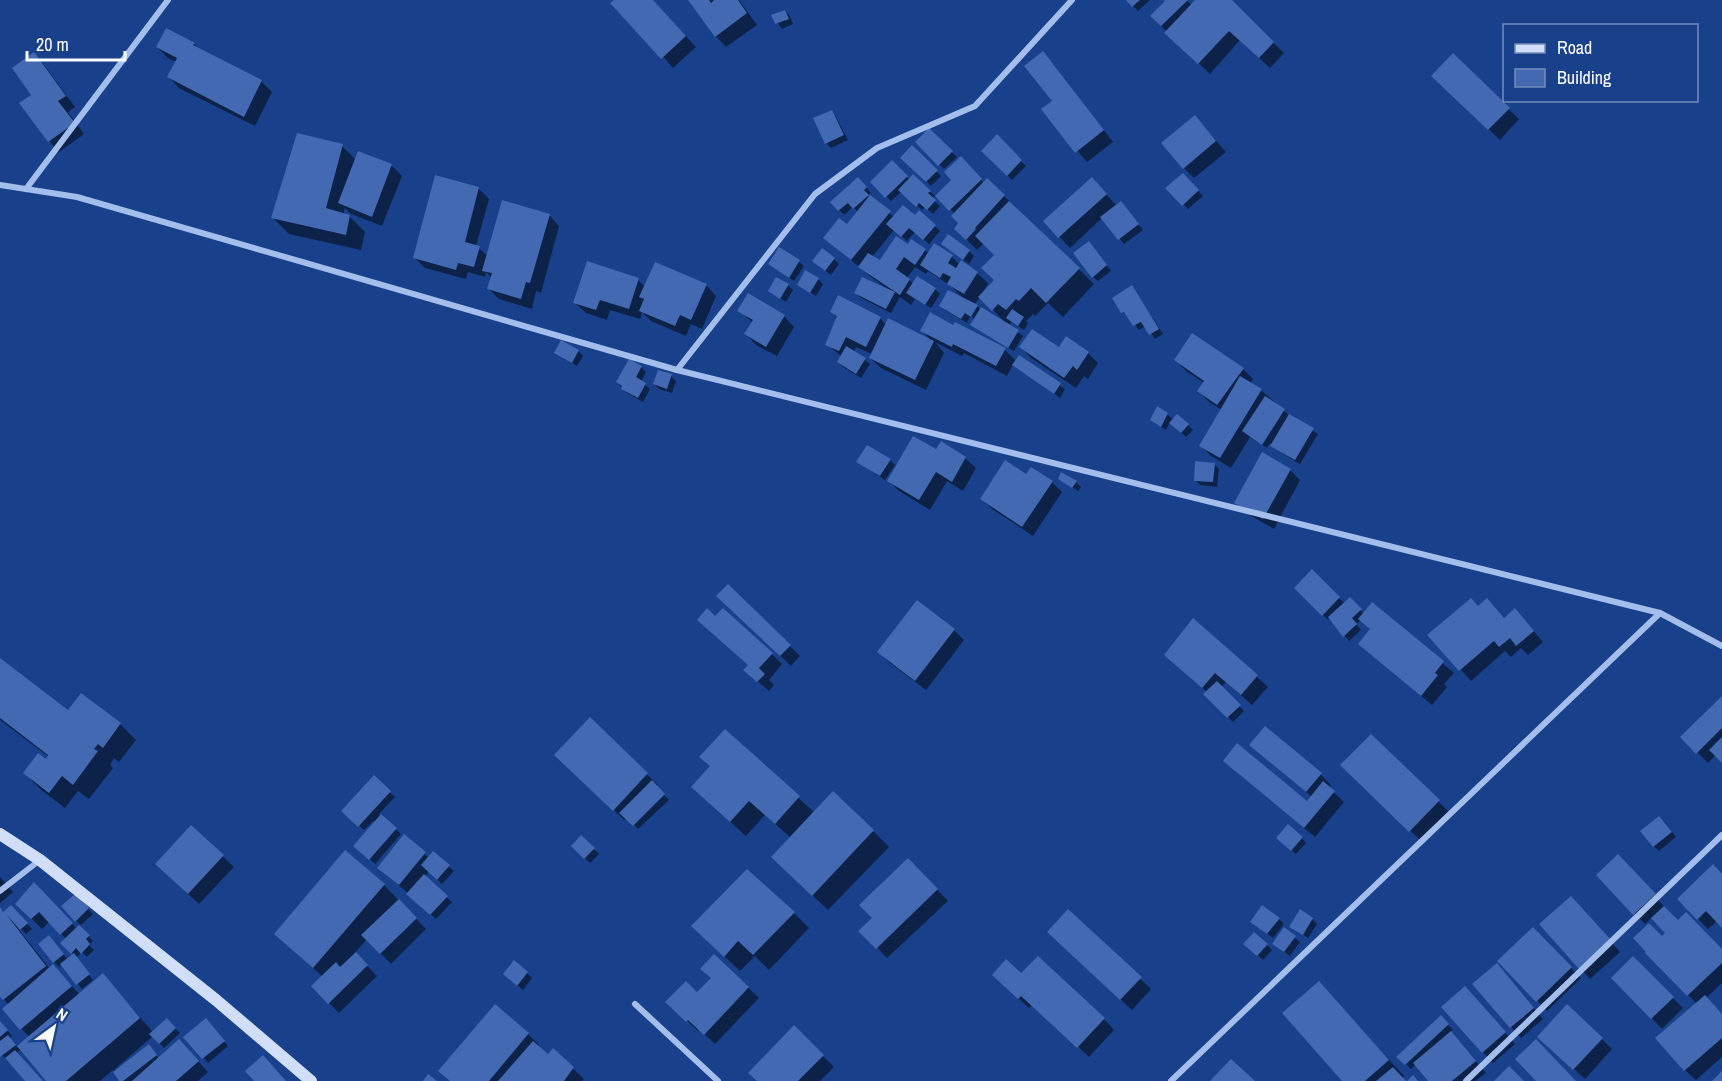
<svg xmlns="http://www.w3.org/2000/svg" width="1722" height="1081" font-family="'Archivo Narrow',sans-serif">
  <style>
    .shadow { fill: #0007; fill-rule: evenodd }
    .building { fill: #4269b2 }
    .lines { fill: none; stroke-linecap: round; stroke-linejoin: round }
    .street { stroke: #a3bded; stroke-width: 6 }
    .secondary { stroke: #d0def9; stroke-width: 12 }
  </style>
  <rect width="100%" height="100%" fill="#19408a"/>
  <g class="shadow">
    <path d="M616,0H652L696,47L673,68Z"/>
    <path d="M689,0H739L757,25L726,47L716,36Z"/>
    <path d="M1128,0H1150L1138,11Z"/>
    <path d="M1166,0H1186L1192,5L1197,0H1229L1284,53L1270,68L1240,40L1210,74L1177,43L1152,16L1167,1Z"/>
    <path d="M785,11L790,16L793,24L782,29L773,16Z"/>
    <path d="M166,30L194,44L199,49L261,81L272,92L255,126L179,88L169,77L176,62L168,58L157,47Z"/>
    <path d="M1042,53L1053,64L1113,142L1087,162L1043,109L1054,101Z"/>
    <path d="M34,54L44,65L75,107L68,112L84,134L59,152L49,141L33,95Z"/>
    <path d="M1453,56L1519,119L1500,140L1444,87Z"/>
    <path d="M832,112L836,117L848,140L831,148L826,143Z"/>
    <path d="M1195,117L1226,152L1194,178L1184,168Z"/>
    <path d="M929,130L957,157L944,169L917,142Z"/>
    <path d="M997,137L1026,166L1012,180L983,151Z"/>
    <path d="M342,146L356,160L391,165L402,176L382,226L351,214L345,208L344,211V215L349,216L365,232L361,250L289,234L273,218Z"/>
    <path d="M912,147L941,176L931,186L902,158Z"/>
    <path d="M961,159L984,183L987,180L1004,196L1094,284L1063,317L1048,303L1035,316L1033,314L1026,321L1028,323L1024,330L1012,322L1008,325L1023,336L1014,351L977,329L972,325L975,319L970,316L967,323L945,310L941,305L964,299L951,286L928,271L926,274L915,267L907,278L914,284L935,289L940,294L931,308L915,299L911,305L900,297L891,313L861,298L856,293L886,288L871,277L825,238L847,226L858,212L853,207L844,215L832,202L863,184L871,193L868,195L870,198L894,217H915L919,212L940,231L929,244L915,232L907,241L894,230L872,257L880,262L909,246L925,250L929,254L952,257L960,265L977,273L988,283L983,293L995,281L996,255L984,243L977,250L966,239L955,214L937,196L953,180ZM980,297L1005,322L974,305Z"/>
    <path d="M892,162L910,180L913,176L935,196L932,199L940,206L933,214L925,207L922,210L902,191L891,201L872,182Z"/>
    <path d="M1183,175L1203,196L1188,209L1168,188Z"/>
    <path d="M478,188L489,199L476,246L488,256L549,215L559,226L541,293L536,291L532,309L499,299L489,289L492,278L486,272L485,277L468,272L466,279L425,268L415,258Z"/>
    <path d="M1102,190L1117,206L1125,208L1143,230L1124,244L1102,218L1070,248L1045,222Z"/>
    <path d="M1093,248L1111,271L1098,281L1093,277Z"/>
    <path d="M948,249L969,251L974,256L969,264Z"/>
    <path d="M834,259L839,264L831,275L819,266Z"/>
    <path d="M799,262L804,266L794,281L775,268Z"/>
    <path d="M818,279L823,284L816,296L799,285Z"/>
    <path d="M638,280L645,287L706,285L716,296L702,329L691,324L686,336L651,321L642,312L640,319L610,310L607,320L586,313L575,303Z"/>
    <path d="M788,285L793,290L786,302L770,291Z"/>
    <path d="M1132,287L1163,334L1155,339L1146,326L1139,330L1129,316L1123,312Z"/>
    <path d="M739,310L784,316L794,327L777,356L756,345L746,334L753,323Z"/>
    <path d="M832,312L880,318L886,325L932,341L922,331L954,327L1005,350L1016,361L1019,357L1065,389L1060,398L1013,364L1007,376L964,353L962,356L935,342L944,353L926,390L881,368L870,358L872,354L856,347L854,352L870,364L861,378L843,367L838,362L842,357L827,344L838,318Z"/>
    <path d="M1021,347L1088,353L1098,363L1088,379L1084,376L1076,388L1031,358Z"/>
    <path d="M578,351L583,356L577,366L556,353Z"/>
    <path d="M1176,360L1243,369L1253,379L1250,384L1261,390L1289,415L1318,434L1300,464L1277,450L1270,443L1267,448L1250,437L1231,468L1211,456L1201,445L1222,410L1209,402L1199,391L1204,383L1186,371Z"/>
    <path d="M641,367L646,372L641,382L650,389L643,402L627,393L617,382Z"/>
    <path d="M671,376L676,381L672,393L659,389L654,384Z"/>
    <path d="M1167,414L1173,420L1188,425L1193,430L1186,437L1170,422L1166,430L1151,420Z"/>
    <path d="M937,451L965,458L976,468L963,491L947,481L930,510L899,491L889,481Z"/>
    <path d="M890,460L895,465L885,480L858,462Z"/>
    <path d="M1214,464L1219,469L1217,487L1200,485L1195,480Z"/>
    <path d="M1290,470L1300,480L1274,529L1246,513L1236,503Z"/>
    <path d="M1027,476L1052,482L1062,492L1033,536L992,509L982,499Z"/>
    <path d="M1060,479L1076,482L1081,487L1078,491Z"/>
    <path d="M1312,571L1345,604L1350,599L1364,614L1372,604L1454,673L1444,684L1447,687L1432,705L1360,644L1371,630L1361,620L1356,624L1361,630L1349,641L1330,617L1328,620L1296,588Z"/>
    <path d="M728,586L800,656L791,666L718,596Z"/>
    <path d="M1478,607L1504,619L1515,610L1543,642L1528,655L1521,648L1511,657L1505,651L1471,681L1430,635Z"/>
    <path d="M715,618L772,654L782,664L769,680L774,685L769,691L756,680L749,665Z"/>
    <path d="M1193,620L1268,687L1252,705L1226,682L1221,687L1244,711L1233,722L1205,694L1207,692L1176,665Z"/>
    <path d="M954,630L964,640L926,690L890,663L879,652Z"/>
    <path d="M0,660L68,712L81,695L120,724L136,740L119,762L114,758L110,765L113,768L89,799L78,791L65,808L40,789L25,773L46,761L49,757L0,720Z"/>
    <path d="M1722,698V761L1716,755L1708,763L1682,737Z"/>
    <path d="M590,719L658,785L656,787L669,800L638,829L627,818L624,820L556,754Z"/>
    <path d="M1266,728L1321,775L1331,785L1329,788L1344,802L1315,837L1235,771L1308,803L1312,797L1262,755Z"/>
    <path d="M725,731L815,813L873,831L889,847L828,910L788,872L791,838L765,815L746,836L709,803L711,767Z"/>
    <path d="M1371,736L1449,812L1421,841L1342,765Z"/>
    <path d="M374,777L395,797L379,814L401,834L375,864L360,850L375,822L373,821L364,830L343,811Z"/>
    <path d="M1664,822L1676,837L1659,851L1654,846Z"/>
    <path d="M191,827L234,867L199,904L168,875Z"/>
    <path d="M404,837L429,858L433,853L454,871L442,884L429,871L425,877L452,902L436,919L379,867Z"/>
    <path d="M582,837L599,854L590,863L573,846Z"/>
    <path d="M1302,838L1306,843L1296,854L1283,843Z"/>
    <path d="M908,860L948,901L887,958L861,931L874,918Z"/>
    <path d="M1628,867L1678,922L1722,951V983L1706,998L1722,1014V1057L1696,1080L1685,1070L1697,1004L1647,953L1667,933L1652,917L1645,924L1598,875Z"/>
    <path d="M1722,876V926L1717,921L1708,929L1679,899Z"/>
    <path d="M0,877L13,892L0,903Z"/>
    <path d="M34,884L77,929L84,931L93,941L89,945L94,950L87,957L82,952L76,958L93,980L82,989L62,964L59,967L54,962V942L68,960L74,955L62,943L66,939L50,921L42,929L17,904Z"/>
    <path d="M384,885L426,929L391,964L367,939L355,953L377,976L339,1013L313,987L323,977L276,934Z"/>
    <path d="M75,895L93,914L79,927L81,925L76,921Z"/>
    <path d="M11,907L32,929L26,934L21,929L20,931L50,969L64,977L80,995L103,975L153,1032L167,1020L180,1033L164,1048L153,1036L115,1069L116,1071L153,1051L159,1059L190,1052L208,1072L198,1081H121L113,1070L100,1081H48L21,1049L16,1053L41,1081H27L0,1053V1022L12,1036L9,1038L18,1048L30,1038L4,1009L9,1005L0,995V911L4,913Z"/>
    <path d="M1581,908L1620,952L1590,979L1580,968Z"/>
    <path d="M1068,912L1151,989L1132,1010L1060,943Z"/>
    <path d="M794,913L809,928L769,970L755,956L740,971L709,942Z"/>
    <path d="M1279,919L1284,924L1273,938L1257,926Z"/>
    <path d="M1312,919L1317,924L1308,938L1291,926Z"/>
    <path d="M1533,929L1581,978L1547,1011L1499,961Z"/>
    <path d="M1295,938L1300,942L1290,956L1279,948Z"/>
    <path d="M1267,945L1272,950L1263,960L1250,948Z"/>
    <path d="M714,956L759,998L715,1044L699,1029L698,1031L667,1002L698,994L712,979Z"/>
    <path d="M1633,958L1683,1008L1662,1029L1613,978Z"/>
    <path d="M527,973L532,978L523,990L510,979Z"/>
    <path d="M1021,975L1104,1019L1114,1030L1089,1057L1033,1005L1029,1008L1004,985Z"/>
    <path d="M1507,976L1543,1019L1521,1038L1511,1027Z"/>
    <path d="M1319,983L1404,1076L1402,1078L1405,1081H1344Z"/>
    <path d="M1475,999L1515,1044L1493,1063L1483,1052Z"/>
    <path d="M495,1006L528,1034L539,1045L537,1047L548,1056L553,1050L584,1079L582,1081H450Z"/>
    <path d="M1441,1017L1453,1030L1450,1032L1486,1073L1475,1081H1430L1416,1064L1411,1069L1399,1057Z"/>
    <path d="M211,1025L228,1046L208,1063L186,1037Z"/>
    <path d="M794,1028L834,1067L820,1081H759Z"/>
    <path d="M1602,1039L1612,1049L1585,1079L1550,1047Z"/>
  </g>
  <g class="building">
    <path d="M614,0H653L686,36L661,59L610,3Z"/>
    <path d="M688,0H709L711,3L714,0H738L747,13L715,37Z"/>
    <path d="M1126,0H1140L1132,7Z"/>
    <path d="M1163,0H1188L1161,26L1150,16L1165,1Z"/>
    <path d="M1195,0H1232L1274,42L1259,58L1229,31L1198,64L1164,33Z"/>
    <path d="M785,10L789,19L775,24L771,15Z"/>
    <path d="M166,28L195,43L193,45L262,80L244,117L167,77L177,58L156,47Z"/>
    <path d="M1043,51L1104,130L1075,153L1041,109L1052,101L1024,66Z"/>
    <path d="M34,52L66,96L58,101L75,123L48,142L19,103L31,95L12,68Z"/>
    <path d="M1453,53L1510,108L1488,130L1431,76Z"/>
    <path d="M832,110L844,135L825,144L813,118Z"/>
    <path d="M1195,115L1216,141L1183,169L1161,143Z"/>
    <path d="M929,128L953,151L938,166L915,142Z"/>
    <path d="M297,133L343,144L326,208L350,215L346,235L271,218Z"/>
    <path d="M997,134L1022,160L1007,176L981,151Z"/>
    <path d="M912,145L938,170L926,182L900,158Z"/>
    <path d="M358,151L392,164L372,217L338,203Z"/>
    <path d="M961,156L982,179L949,211L935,196L951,180L944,172Z"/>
    <path d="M892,160L908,176L885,198L870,182Z"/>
    <path d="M1183,173L1199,190L1182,206L1165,188Z"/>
    <path d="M913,174L931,191L928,193L936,200L927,210L919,203L916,207L898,190Z"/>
    <path d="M435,175L479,187L465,242L480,246L474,267L458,263L456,270L413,258Z"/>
    <path d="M858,177L867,187L864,190L869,195L853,209L848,203L838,211L830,202Z"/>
    <path d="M1092,177L1107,194L1058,238L1043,221Z"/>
    <path d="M987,178L1005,195L975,228L976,229L966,240L954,229L958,223L951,216Z"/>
    <path d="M870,195L891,211L851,260L823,238L839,218L847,224Z"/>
    <path d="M502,200L550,214L530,283L526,282L521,299L487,289L492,273L482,271Z"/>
    <path d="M1009,201L1080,268L1046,303L1031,288L1019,301L1016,299L1006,310L998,304L992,311L978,297L994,280L981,268L994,255L975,236Z"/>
    <path d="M1121,201L1139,224L1118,240L1100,217Z"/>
    <path d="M903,205L915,215L919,210L936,225L923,240L909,228L901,237L886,224Z"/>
    <path d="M948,234L970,250L963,260L941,244Z"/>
    <path d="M896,236L908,244L911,239L926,249L915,265L904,257L896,269L910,279L900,295L858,267L868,253L880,260Z"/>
    <path d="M1089,241L1107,265L1092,278L1073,253Z"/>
    <path d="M934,243L953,255L948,263L956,268L961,260L978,272L964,294L947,284L951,277L943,273L940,278L920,265Z"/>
    <path d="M779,247L800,260L789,278L768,264Z"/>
    <path d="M822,248L835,258L825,271L812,261Z"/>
    <path d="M587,261L639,278L629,309L600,300L596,310L573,303Z"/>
    <path d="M655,262L707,284L691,320L680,315L675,326L639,311L644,299L639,297Z"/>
    <path d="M805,270L819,278L810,293L797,285Z"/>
    <path d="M917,276L936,288L925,305L906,293Z"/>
    <path d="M776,277L789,284L780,299L768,291Z"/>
    <path d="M862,277L895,292L886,309L854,293Z"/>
    <path d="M1132,285L1159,329L1149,335L1141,322L1133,326L1124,312L1121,313L1112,298Z"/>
    <path d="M948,290L978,305L971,317L965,313L961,319L939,306Z"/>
    <path d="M748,293L785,315L766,347L744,334L753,320L737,311Z"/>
    <path d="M838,295L881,317L866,347L846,337L839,351L825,345L837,316L830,312Z"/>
    <path d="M981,307L1019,330L1008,348L970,325Z"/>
    <path d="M1012,309L1024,317L1018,326L1006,318Z"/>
    <path d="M930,312L953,325L955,322L1006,348L996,366L953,344L952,347L920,331Z"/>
    <path d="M888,318L934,341L915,380L869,358Z"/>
    <path d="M1032,329L1059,347L1066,336L1089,352L1077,370L1073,366L1064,378L1019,347Z"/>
    <path d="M1192,333L1244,368L1217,405L1197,391L1204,381L1174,360Z"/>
    <path d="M561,340L579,350L572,363L554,353Z"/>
    <path d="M846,346L866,358L856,374L837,362Z"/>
    <path d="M1019,355L1061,383L1054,394L1012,365Z"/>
    <path d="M629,359L642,366L636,377L646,383L638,398L621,389L622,386L616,382Z"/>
    <path d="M658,370L672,374L667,389L653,384Z"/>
    <path d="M1240,376L1262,389L1220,458L1199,446Z"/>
    <path d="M1265,396L1285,409L1262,445L1242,431Z"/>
    <path d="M1157,406L1168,413L1161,427L1150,420Z"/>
    <path d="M1177,414L1189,424L1181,433L1169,423Z"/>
    <path d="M1289,414L1314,428L1295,460L1270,446Z"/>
    <path d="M913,436L936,449L941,441L966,457L952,482L936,472L919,500L887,481Z"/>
    <path d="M867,445L891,459L880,476L856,462Z"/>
    <path d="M1262,452L1291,469L1263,519L1234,503Z"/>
    <path d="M1005,460L1026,474L1031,467L1053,481L1022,527L980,499Z"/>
    <path d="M1195,461L1215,463L1213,482L1194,481Z"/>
    <path d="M1061,472L1077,481L1072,488L1058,479Z"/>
    <path d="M1312,569L1340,597L1322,616L1294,588Z"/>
    <path d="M728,584L791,645L780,656L716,596Z"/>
    <path d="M1350,597L1362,609L1352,618L1357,624L1343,637L1328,617Z"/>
    <path d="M1471,598L1478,606L1487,598L1504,618L1515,608L1534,631L1516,646L1510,638L1499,647L1494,641L1459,671L1427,635Z"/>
    <path d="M917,600L955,629L915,681L877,652Z"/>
    <path d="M1372,602L1444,661L1435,673L1438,675L1421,696L1358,644L1370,629L1358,619Z"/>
    <path d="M707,608L715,616L723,608L773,653L759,668L765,674L757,682L743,670L748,665L697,620Z"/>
    <path d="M1193,618L1258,675L1241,695L1215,673L1202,688L1164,655Z"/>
    <path d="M0,658L68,710L81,693L121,723L103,748L98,744L94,749L98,751L73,785L62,776L49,793L23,773L38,753L46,759L48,755L0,718Z"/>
    <path d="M1217,681L1241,705L1227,718L1203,694Z"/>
    <path d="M1722,696V728L1696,754L1680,737Z"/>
    <path d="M590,717L648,773L613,811L554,755Z"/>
    <path d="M1265,726L1322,773L1306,792L1249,745Z"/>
    <path d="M725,729L800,796L775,824L749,801L730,822L691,787L710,766L699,757Z"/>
    <path d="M1371,734L1440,800L1409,832L1340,765Z"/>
    <path d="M1722,737V763L1709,750Z"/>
    <path d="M1237,743L1307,801L1323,781L1335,791L1304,828L1223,761Z"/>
    <path d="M374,775L391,791L358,827L341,811Z"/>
    <path d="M652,780L665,794L633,826L619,813Z"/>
    <path d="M833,791L874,830L812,896L771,857Z"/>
    <path d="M381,814L397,828L369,860L353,846Z"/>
    <path d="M1659,816L1672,832L1653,847L1640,831Z"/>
    <path d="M1288,824L1303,837L1291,851L1276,838Z"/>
    <path d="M191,825L224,855L188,894L155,864Z"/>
    <path d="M404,834L426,852L399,885L377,868Z"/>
    <path d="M581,835L595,848L584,859L571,846Z"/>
    <path d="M345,850L385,884L313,968L274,934Z"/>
    <path d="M433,851L450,865L437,880L421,865Z"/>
    <path d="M1618,854L1656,894L1633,915L1596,875Z"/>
    <path d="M908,858L938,889L876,949L858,931L872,918L859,905Z"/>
    <path d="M1713,864L1722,874V928L1706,911L1697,920L1677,899Z"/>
    <path d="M747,869L795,912L753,955L738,941L724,957L691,926Z"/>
    <path d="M424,874L448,896L430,915L406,894Z"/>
    <path d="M34,882L73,923L60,935L39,912L31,919L15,904Z"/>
    <path d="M76,893L89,908L75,922L61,906Z"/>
    <path d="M1571,896L1611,940L1579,969L1539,924Z"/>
    <path d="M399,899L417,918L380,954L361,935Z"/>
    <path d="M11,905L28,923L20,930L6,914L46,966L3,1000L0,997V907L3,912Z"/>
    <path d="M1262,905L1280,918L1267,934L1250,922Z"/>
    <path d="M1664,906L1678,920L1686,912L1722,949V963L1687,996L1645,953L1646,952L1633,938L1649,923L1662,936L1665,933L1651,918Z"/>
    <path d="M1068,909L1142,977L1120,1000L1047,932Z"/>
    <path d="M1300,909L1313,918L1303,935L1289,927Z"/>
    <path d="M79,925L90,935L86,939L90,944L81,954L76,948L71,954L60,943Z"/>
    <path d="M1284,927L1296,936L1284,952L1272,944Z"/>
    <path d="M1533,927L1572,967L1536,1002L1497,961Z"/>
    <path d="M1254,932L1268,944L1257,956L1243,944Z"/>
    <path d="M49,935L64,954L53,963L38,944Z"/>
    <path d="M356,952L368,965L328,1004L311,986L336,962L340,967Z"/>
    <path d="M74,953L90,974L76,985L60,964Z"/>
    <path d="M714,954L749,987L704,1035L688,1020L686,1022L665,1002L686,981L697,992L711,978L700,969Z"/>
    <path d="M1038,956L1105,1018L1077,1048L1021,996L1018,999L992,975L1006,959L1021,973Z"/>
    <path d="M1633,956L1674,997L1651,1019L1611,978Z"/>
    <path d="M514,960L528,972L517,986L503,974Z"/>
    <path d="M1497,963L1534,1008L1510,1028L1472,984Z"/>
    <path d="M53,964L72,986L20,1030L2,1009Z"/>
    <path d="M103,973L140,1018L66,1081H46L17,1046Z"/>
    <path d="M1319,981L1389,1060L1365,1081H1342L1282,1013Z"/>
    <path d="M1465,986L1506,1032L1482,1053L1441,1007Z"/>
    <path d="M1705,995L1722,1014V1038L1684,1071L1655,1038Z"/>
    <path d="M495,1004L529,1033L489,1081H450L438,1071Z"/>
    <path d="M1567,1004L1603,1038L1573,1070L1537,1037Z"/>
    <path d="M1441,1015L1449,1024L1405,1065L1396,1057Z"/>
    <path d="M167,1018L176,1028L159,1044L149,1034Z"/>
    <path d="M206,1018L225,1041L202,1059L183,1037Z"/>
    <path d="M0,1021L8,1030L0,1037Z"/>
    <path d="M794,1025L824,1055L798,1081H757L748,1073Z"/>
    <path d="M1451,1031L1476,1061L1452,1081H1428L1413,1063Z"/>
    <path d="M8,1035L16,1045L0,1057V1041Z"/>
    <path d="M179,1039L199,1061L176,1081H132Z"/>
    <path d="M1536,1039L1576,1081H1536L1515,1059Z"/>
    <path d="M533,1041L548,1054L553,1048L574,1067L564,1081H498Z"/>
    <path d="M149,1044L157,1055L123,1081H119L113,1072Z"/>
    <path d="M15,1050L43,1081H25L5,1058Z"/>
    <path d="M263,1055L286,1081H254L245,1071Z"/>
    <path d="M1231,1059L1255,1081H1210Z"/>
    <path d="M1509,1066L1524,1081H1494Z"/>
    <path d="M1393,1067L1406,1081H1376Z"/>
    <path d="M1722,1071V1081H1712Z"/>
    <path d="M428,1074L437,1081H423Z"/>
    <path d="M1413,1075L1418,1081H1407Z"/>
  </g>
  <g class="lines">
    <g class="street">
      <path d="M0,185L77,197L677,370L1660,613L1722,646"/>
      <path d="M26,189L168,0"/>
      <path d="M677,370L815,194L877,148L975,106L1072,0"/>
      <path d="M0,891L40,860"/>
      <path d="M635,1004L718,1081"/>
      <path d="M1171,1081L1660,613"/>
      <path d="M1466,1081L1722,835"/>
    </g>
    <path class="secondary" d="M0,834L40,860L216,1000L311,1081"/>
  </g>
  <rect x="1503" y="24" width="195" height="78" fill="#19408a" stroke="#758cb9" stroke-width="1.5"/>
  <rect x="1515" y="44" width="30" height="9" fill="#d0def9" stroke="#758cb9" stroke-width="1.5"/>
  <text x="1557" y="54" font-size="18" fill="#ffffff">Road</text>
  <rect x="1515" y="69" width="30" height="18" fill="#4269b2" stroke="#758cb9" stroke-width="1.5"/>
  <text x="1557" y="84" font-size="18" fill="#ffffff">Building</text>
  <g transform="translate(54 1027) rotate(33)" stroke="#19408a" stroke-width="4.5" paint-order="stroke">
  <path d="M0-4.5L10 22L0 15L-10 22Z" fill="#ffffff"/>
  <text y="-9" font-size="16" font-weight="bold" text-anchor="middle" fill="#ffffff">N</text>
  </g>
  <path d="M27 51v9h98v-9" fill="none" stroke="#ffffff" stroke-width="3"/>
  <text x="36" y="51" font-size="18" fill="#ffffff" stroke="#19408a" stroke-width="4.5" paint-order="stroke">20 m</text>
</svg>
